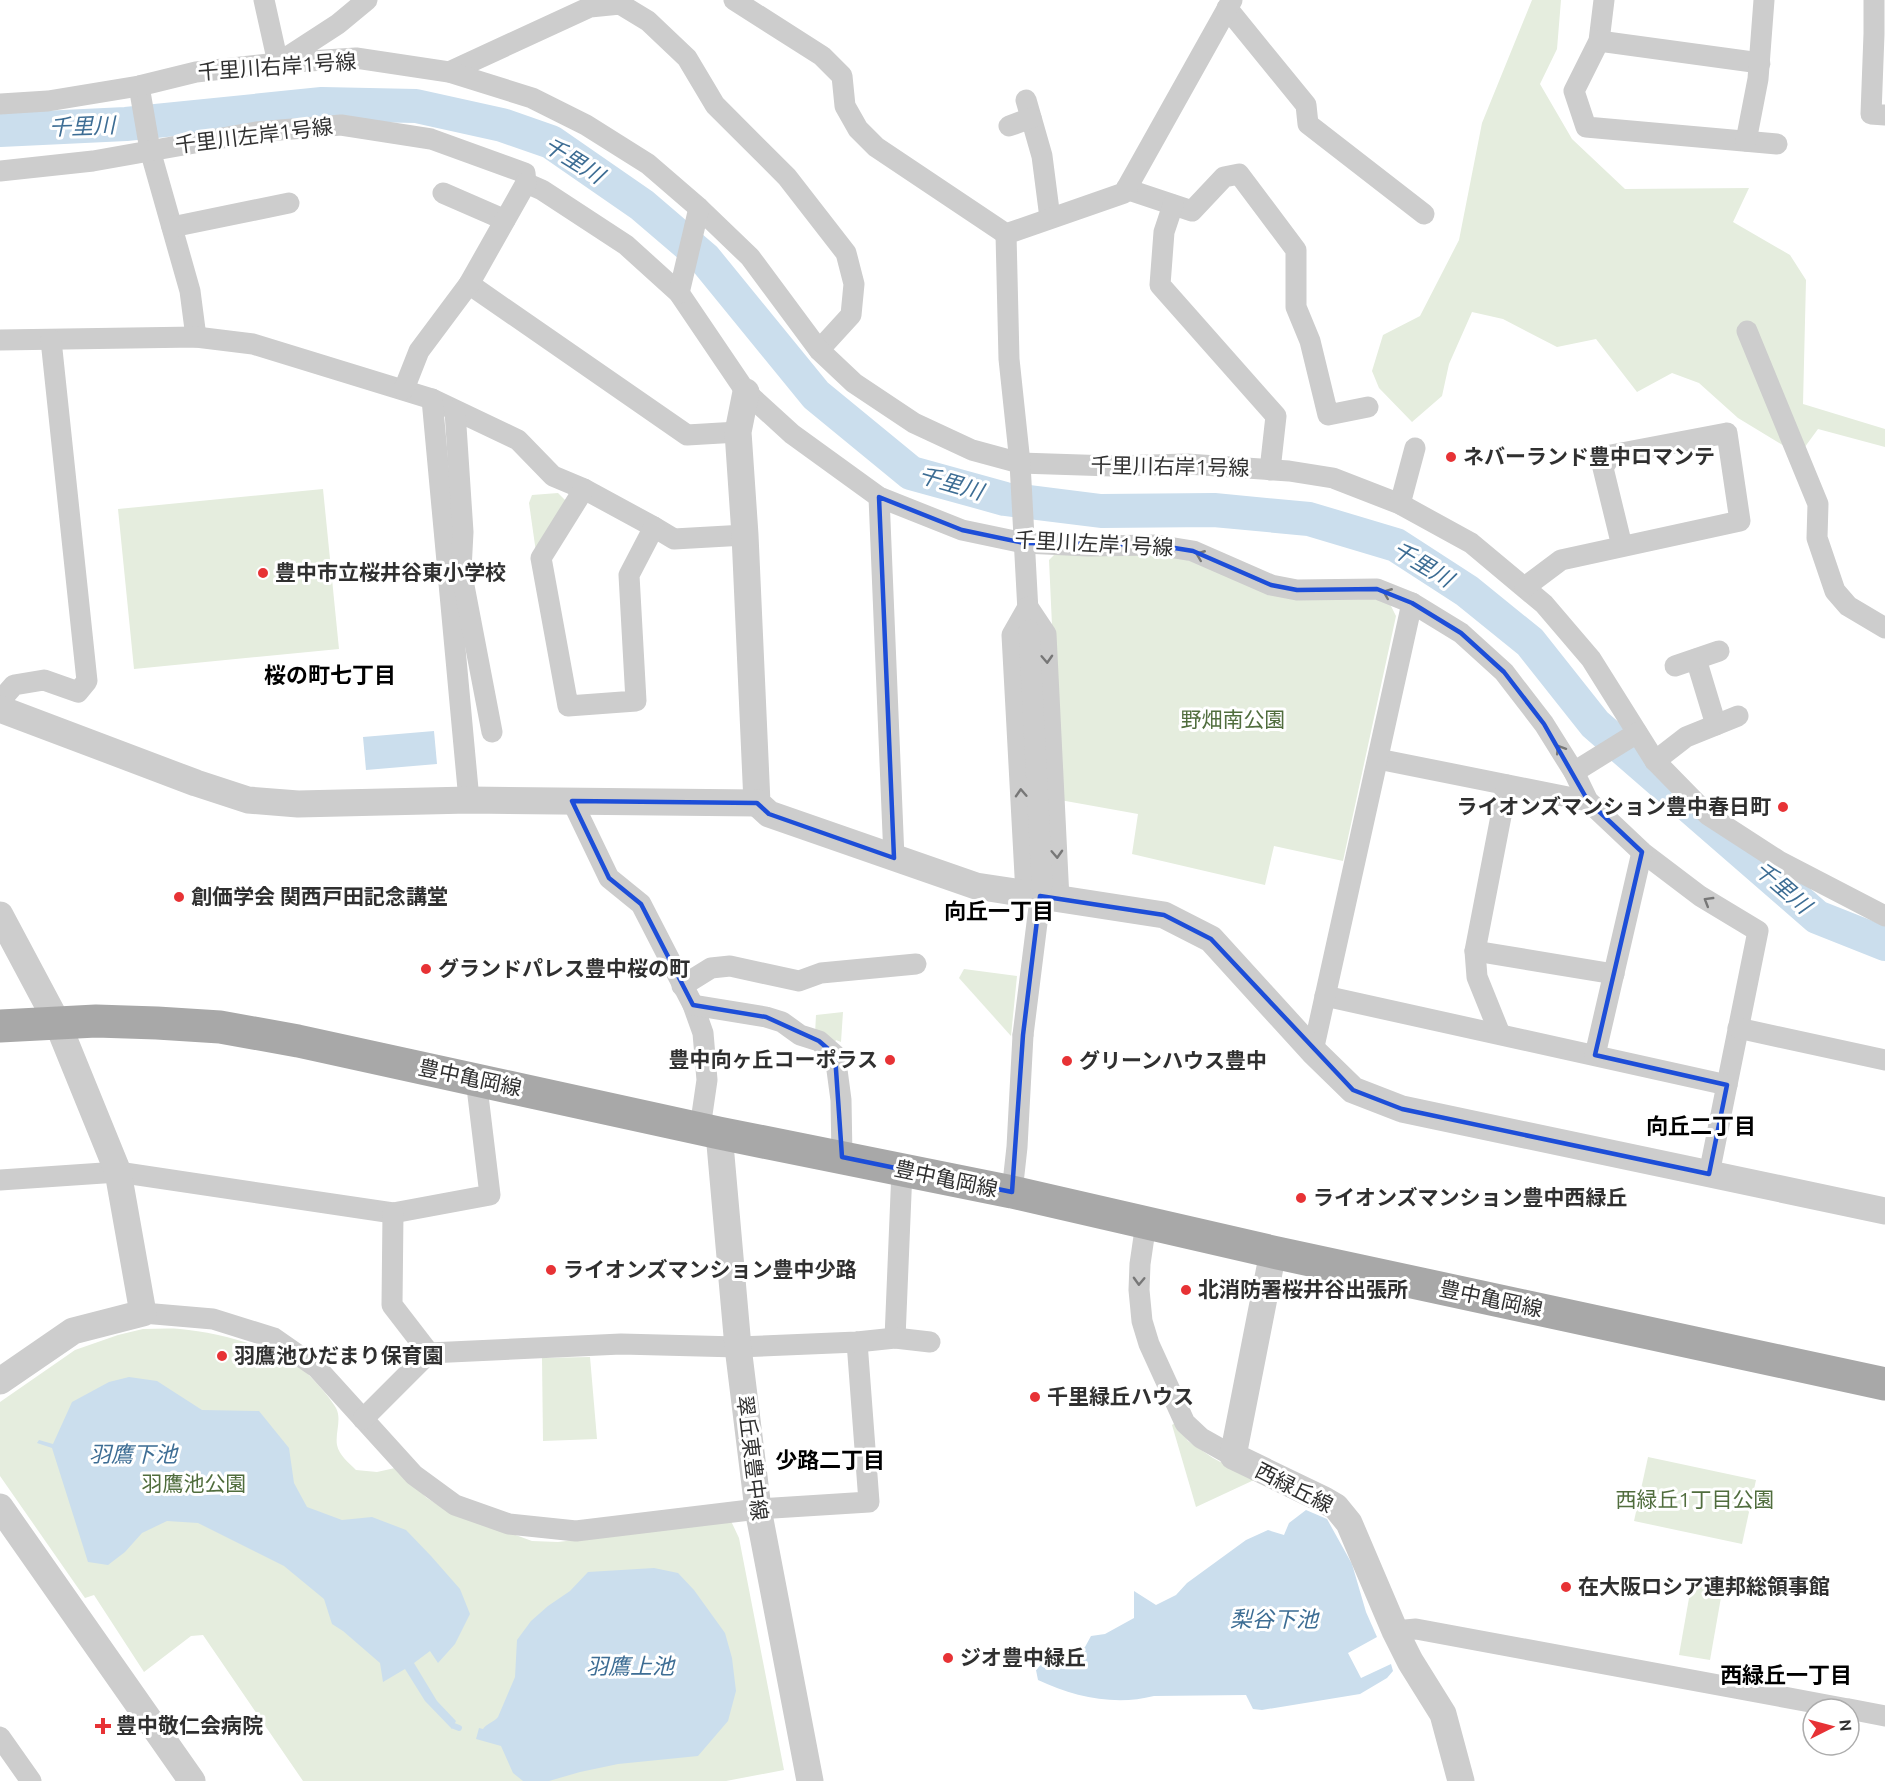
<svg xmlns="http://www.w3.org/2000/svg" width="1885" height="1781" font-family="Ubuntu,'Noto Sans JP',sans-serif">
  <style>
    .green { fill: #e5edde }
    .water { fill: #cbdeed }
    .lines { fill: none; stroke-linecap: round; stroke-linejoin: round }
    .stream { stroke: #cbdeed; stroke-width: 6 }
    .river { stroke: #cbdeed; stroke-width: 34 }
    .minor { stroke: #cdcdcd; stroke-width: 21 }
    .tertiary { stroke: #cdcdcd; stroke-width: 27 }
    .primary { stroke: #a8a8a8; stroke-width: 33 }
    .minor-bridge { stroke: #cdcdcd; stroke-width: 21 }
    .oneway { stroke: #777 }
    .marked { fill: none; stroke: #1d4ed8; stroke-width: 4.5; stroke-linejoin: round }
    .poi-dot { fill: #e73235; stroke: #fff; stroke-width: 2 }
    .labels { text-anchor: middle; stroke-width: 6; stroke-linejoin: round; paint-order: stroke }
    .street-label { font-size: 21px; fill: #303030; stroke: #fff }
    .poi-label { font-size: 21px; font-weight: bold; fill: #303030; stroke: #fff; text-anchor: start }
    .park-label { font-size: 21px; fill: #506d3d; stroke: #fff }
    .water-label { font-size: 22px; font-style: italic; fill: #3d6d94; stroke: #fff }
    .neighbourhood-label { font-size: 22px; font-weight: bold; fill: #000; stroke: #fff }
  </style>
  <rect width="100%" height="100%" fill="#fff"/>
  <g class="green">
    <path d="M1532,0H1561L1557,49L1540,84L1572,139L1625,189L1749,188L1733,222L1790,255L1806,280L1803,404L1885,429V447L1818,429L1799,455L1738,418L1699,383L1672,373L1637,392L1596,339L1557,347L1503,319L1472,312L1449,364L1442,396L1412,422L1379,388L1372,371L1383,335L1420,316L1459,240L1482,123Z"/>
    <path d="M323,489L339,649L134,669L118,509Z"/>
    <path d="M558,493L565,500V504L536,552L529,503L532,495Z"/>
    <path d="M1158,554L1389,602L1396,616L1343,861L1274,846L1265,885L1132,854L1138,814L1060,800L1049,560L1054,555Z"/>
    <path d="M964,969L1017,976L1011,1036L959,978Z"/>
    <path d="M843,1012L841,1042L836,1040L834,1044L815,1034L816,1015Z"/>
    <path d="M143,1329C155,1329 168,1328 180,1329C214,1332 261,1344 291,1361C306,1370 327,1393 336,1408C342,1419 335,1433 337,1445C339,1455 349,1463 356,1470L377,1472L395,1468L427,1498L446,1510L532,1541L558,1542L731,1521L739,1538L784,1770L726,1781H303L203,1635L191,1636L144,1672L94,1595L85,1598L0,1476V1402L75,1350L118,1335Z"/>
    <path d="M590,1357L597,1439L543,1441L542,1358Z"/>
    <path d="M1175,1423L1188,1441L1213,1458L1254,1480L1196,1507L1172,1425Z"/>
    <path d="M1648,1457L1756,1480L1742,1544L1634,1521Z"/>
    <path d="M1692,1581L1723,1586L1710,1660L1679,1655Z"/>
  </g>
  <g class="water">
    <path d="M434,731L437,764L366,770L363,737Z"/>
    <path d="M129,1377L157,1381L202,1410L259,1411L289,1448L294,1483L307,1507L342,1520L372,1517L406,1530L431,1556L460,1589L470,1614L455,1644L438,1663L430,1651L414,1663L437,1701L456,1721L452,1729L425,1701L405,1669L383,1682L380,1663L343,1631L332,1624L324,1599L284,1566L198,1523L167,1521L142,1533L125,1552L108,1565L88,1562L52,1448L37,1443L39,1440L53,1444L72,1402L109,1382Z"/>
    <path d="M1306,1510L1327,1519L1352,1564L1366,1612L1377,1637L1348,1653L1361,1678L1391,1664L1393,1671L1387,1678L1360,1694L1262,1710L1253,1709L1246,1695L1154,1696C1115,1706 1074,1697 1038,1680L1036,1670L1052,1653L1085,1647L1091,1636L1105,1634L1134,1618V1591L1156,1605L1176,1595L1187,1583L1246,1540L1268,1530L1284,1535L1289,1523Z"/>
    <path d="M654,1568L678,1573L694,1590L725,1633L732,1658L736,1691L728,1721L698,1756L618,1764L580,1772L549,1781H523L513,1773L501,1746L476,1739L479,1728L483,1729C487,1723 493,1723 498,1717L515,1677L517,1640L531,1621L548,1606L570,1591L588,1572Z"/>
  </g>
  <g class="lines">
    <path class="stream" d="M454,1726L459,1728"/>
    <path class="river" d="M0,130L126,124L322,104L416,106L502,125L551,142L642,205L705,259L816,395L911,473L1005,499L1101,511L1214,510L1309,519L1396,545L1467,591L1530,642L1595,724L1817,917L1885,944"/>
    <g class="minor">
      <path d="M264,0L278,63L338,24L367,0"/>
      <path d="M734,0L822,56L842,76L845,106L858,129L876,147L1006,234"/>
      <path d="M1604,0L1599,41L1574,91L1586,127L1777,144"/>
      <path d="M1874,0V34L1871,114L1885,115"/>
      <path d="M1227,8L1306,105L1308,124L1424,214"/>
      <path d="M1599,41L1760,63"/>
      <path d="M449,72L590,7L620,4L648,21L687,58L715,105L787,177L846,253L854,284L851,315L819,350"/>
      <path d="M139,86L150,150L190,291L196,337"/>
      <path d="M1026,100L1042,156L1050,218"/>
      <path d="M0,104L48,101L139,86L196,72L278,63L356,58L449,72L532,98L586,125L648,164L699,208L750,257L819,350L854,383L914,423L972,450L1020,463L1112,466L1187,464L1289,471L1333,478L1400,504L1471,543L1544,604L1591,659L1655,761L1708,815L1779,861L1885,916"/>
      <path d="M1009,126L1031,118"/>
      <path d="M1746,141L1758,79L1764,0"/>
      <path d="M0,171L93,161L256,132L341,125L431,139L525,173L526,183"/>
      <path d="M526,183L542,190L626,245L679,293L746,392L792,434L879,497L962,530L1024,543L1088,546L1156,545L1193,551L1271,585L1297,590L1377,589L1412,603L1461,633L1504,672L1544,724L1574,772L1588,801L1642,852L1700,896L1758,931L1709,1174"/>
      <path d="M1126,189L1192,211L1224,177L1239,174L1296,250V307L1310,341L1328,415L1368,407"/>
      <path d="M443,193L505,220"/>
      <path d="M1173,205L1164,232L1160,285L1276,416L1270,470"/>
      <path d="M172,227L289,203"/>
      <path d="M469,284L687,435L738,432"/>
      <path d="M679,293L699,208"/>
      <path d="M1747,331L1818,504L1817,538L1835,591L1848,606L1885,628"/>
      <path d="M0,340L196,337L253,344L432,399L518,440L553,476L584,489L654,527L674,539L745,535"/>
      <path d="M404,389L419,351L469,284L526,183"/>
      <path d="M432,399L469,800"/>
      <path d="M455,411L463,532L461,570L492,732"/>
      <path d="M584,489L541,558L568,706L636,701L629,575L654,527"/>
      <path d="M879,497L894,858"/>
      <path d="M1400,504L1415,448"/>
      <path d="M1525,587L1561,560L1740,521L1727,433L1611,455L1603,468L1622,546"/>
      <path d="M1029,630L1020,463L1009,359L1006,234L1124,193L1232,0"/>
      <path d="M1696,659L1716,725"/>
      <path d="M1675,666L1719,651"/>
      <path d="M0,701L14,685L44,680L78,692L87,681L51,340"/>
      <path d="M1378,759L1588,801"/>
      <path d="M1655,761L1686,737L1738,716"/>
      <path d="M1574,772L1637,733"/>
      <path d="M572,801L609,878L641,904L693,1005L703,1033L707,1080L700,1128"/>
      <path d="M1026,894L1012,635L1028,607L1046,634L1059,899"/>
      <path d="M1475,951L1614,974"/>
      <path d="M682,986L711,968L730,966L799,981L821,973L916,964"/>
      <path d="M1325,996L1727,1085"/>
      <path d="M693,1005L766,1017L782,1022L800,1035L819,1041L835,1055L841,1100L842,1157"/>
      <path d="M1738,1028L1885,1060"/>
      <path d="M1500,1034L1477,977L1475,951L1507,785"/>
      <path d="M1313,1051L1412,603"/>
      <path d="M1595,1055L1642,852"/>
      <path d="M0,1180L118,1172L393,1213L490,1195L476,1079"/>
      <path d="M1012,1192L1017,1147L1023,1035"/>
      <path d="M393,1213L392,1305L429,1353"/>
      <path d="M1146,1223L1140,1264L1139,1290L1142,1321L1149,1344L1185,1423L1201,1438L1233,1456"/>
      <path d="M143,1313L213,1319L274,1338L317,1368L414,1475L455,1505L509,1524L576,1531L758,1509L869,1502L857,1342"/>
      <path d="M895,1338L902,1170"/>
      <path d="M363,1419L429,1353L621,1344L738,1347L857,1342L895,1338L930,1342"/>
      <path d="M1395,1631L1416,1629L1848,1709"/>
      <path d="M1849,1709L1885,1716"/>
      <path d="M0,1737L31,1781"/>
    </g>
    <g class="tertiary">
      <path d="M746,392L738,432L745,535L757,803L769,814L976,886L1164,915L1211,939L1313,1051L1353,1090L1402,1109L1885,1211"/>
      <path d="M0,709L196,783L248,800L298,804L469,800L757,803"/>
      <path d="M0,915L57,1022L118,1172L143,1313L73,1331L0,1381"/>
      <path d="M719,1133L738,1347L758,1509L810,1781"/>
      <path d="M1273,1252L1233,1456L1324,1500L1336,1507L1349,1523L1395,1631L1410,1661L1443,1714L1461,1781"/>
      <path d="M0,1507L192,1781"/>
    </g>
    <path class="primary" d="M0,1026L96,1021L157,1023L220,1027L298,1041L719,1133L1012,1192L1273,1252L1885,1384"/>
    <path class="minor-bridge" d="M1023,1035L1042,883L1029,630"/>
  </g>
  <defs><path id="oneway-chevron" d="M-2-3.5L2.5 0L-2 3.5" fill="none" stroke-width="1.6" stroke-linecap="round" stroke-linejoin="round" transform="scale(1.5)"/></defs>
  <g class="oneway">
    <use href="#oneway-chevron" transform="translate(1200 555) rotate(-158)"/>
    <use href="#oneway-chevron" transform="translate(1387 593) rotate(-158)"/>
    <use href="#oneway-chevron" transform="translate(1047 659) rotate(87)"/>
    <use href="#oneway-chevron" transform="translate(1560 749) rotate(-122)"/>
    <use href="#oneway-chevron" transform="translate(1021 793) rotate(-93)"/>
    <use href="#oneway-chevron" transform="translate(1057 854) rotate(87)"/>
    <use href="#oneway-chevron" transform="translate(1708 901) rotate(-149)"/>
    <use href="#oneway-chevron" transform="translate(1139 1281) rotate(92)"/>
  </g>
  <path class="marked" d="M879,497L962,530L1024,543L1156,545L1193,551L1271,585L1297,590L1377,589L1412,603L1461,633L1504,672L1544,724L1588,801L1642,852L1595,1055L1727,1085L1709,1174L1402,1109L1353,1090L1211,939L1164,915L1040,896L1023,1035L1012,1192L842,1157L835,1055L819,1041L766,1017L693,1005L641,904L609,878L572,801L757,803L769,814L894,858Z"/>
  <g class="poi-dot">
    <circle cx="1451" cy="457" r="6"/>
    <circle cx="263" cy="573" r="6"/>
    <circle cx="1783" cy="807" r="6"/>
    <circle cx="179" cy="897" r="6"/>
    <circle cx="426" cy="969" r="6"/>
    <circle cx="890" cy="1060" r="6"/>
    <circle cx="1067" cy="1061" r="6"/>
    <circle cx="1301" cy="1198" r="6"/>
    <circle cx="551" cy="1270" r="6"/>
    <circle cx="1186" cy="1290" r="6"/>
    <circle cx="222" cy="1356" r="6"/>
    <circle cx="1035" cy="1397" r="6"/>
    <circle cx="1566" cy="1587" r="6"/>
    <circle cx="948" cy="1658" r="6"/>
    <path d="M100 1717h6v6h6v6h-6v6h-6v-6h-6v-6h6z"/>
  </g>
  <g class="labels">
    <g class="street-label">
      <text transform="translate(277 67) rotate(-4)" y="7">千里川右岸1号線</text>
      <text transform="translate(254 136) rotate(-7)" y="7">千里川左岸1号線</text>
      <text transform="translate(1170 467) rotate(1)" y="7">千里川右岸1号線</text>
      <text transform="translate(1094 544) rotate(3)" y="7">千里川左岸1号線</text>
      <text transform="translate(470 1078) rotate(12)" y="7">豊中亀岡線</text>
      <text transform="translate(946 1179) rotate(12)" y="7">豊中亀岡線</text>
      <text transform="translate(1491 1299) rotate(12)" y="7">豊中亀岡線</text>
      <text transform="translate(752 1458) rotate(83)" y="7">翠丘東豊中線</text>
      <text transform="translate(1294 1488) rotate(27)" y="7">西緑丘線</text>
    </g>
    <g class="poi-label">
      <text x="1463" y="464">ネバーランド豊中ロマンテ</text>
      <text x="275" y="580">豊中市立桜井谷東小学校</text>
      <text x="1771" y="814" text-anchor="end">ライオンズマンション豊中春日町</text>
      <text x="191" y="904">創価学会 関西戸田記念講堂</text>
      <text x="438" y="976">グランドパレス豊中桜の町</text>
      <text x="878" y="1067" text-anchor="end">豊中向ヶ丘コーポラス</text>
      <text x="1079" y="1068">グリーンハウス豊中</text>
      <text x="1313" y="1205">ライオンズマンション豊中西緑丘</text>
      <text x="563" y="1277">ライオンズマンション豊中少路</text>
      <text x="1198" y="1297">北消防署桜井谷出張所</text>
      <text x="234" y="1363">羽鷹池ひだまり保育園</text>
      <text x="1047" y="1404">千里緑丘ハウス</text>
      <text x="1578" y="1594">在大阪ロシア連邦総領事館</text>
      <text x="960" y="1665">ジオ豊中緑丘</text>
      <text x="116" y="1733">豊中敬仁会病院</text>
    </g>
    <g class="park-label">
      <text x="1233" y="727">野畑南公園</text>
      <text x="194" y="1491">羽鷹池公園</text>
      <text x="1695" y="1507">西緑丘1丁目公園</text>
    </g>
    <g class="water-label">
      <text transform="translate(82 126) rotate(-2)" y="8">千里川</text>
      <text transform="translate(574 160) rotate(32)" y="8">千里川</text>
      <text transform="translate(951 483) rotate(16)" y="8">千里川</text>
      <text transform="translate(1423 564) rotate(31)" y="8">千里川</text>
      <text transform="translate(1783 887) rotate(41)" y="8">千里川</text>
      <text x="133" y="1462">羽鷹下池</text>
      <text x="1274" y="1627">梨谷下池</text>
      <text x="630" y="1674">羽鷹上池</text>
    </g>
    <g class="neighbourhood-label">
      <text x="330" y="683">桜の町七丁目</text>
      <text x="999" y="919">向丘一丁目</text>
      <text x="1701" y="1134">向丘二丁目</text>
      <text x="830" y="1468">少路二丁目</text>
      <text x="1786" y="1683">西緑丘一丁目</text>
    </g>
  </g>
  <g transform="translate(1831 1727) rotate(84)"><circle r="28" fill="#ffffff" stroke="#acacac" stroke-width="1.5"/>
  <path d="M0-4.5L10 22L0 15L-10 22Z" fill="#e73235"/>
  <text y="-9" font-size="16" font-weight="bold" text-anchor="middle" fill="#303030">N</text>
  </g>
</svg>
